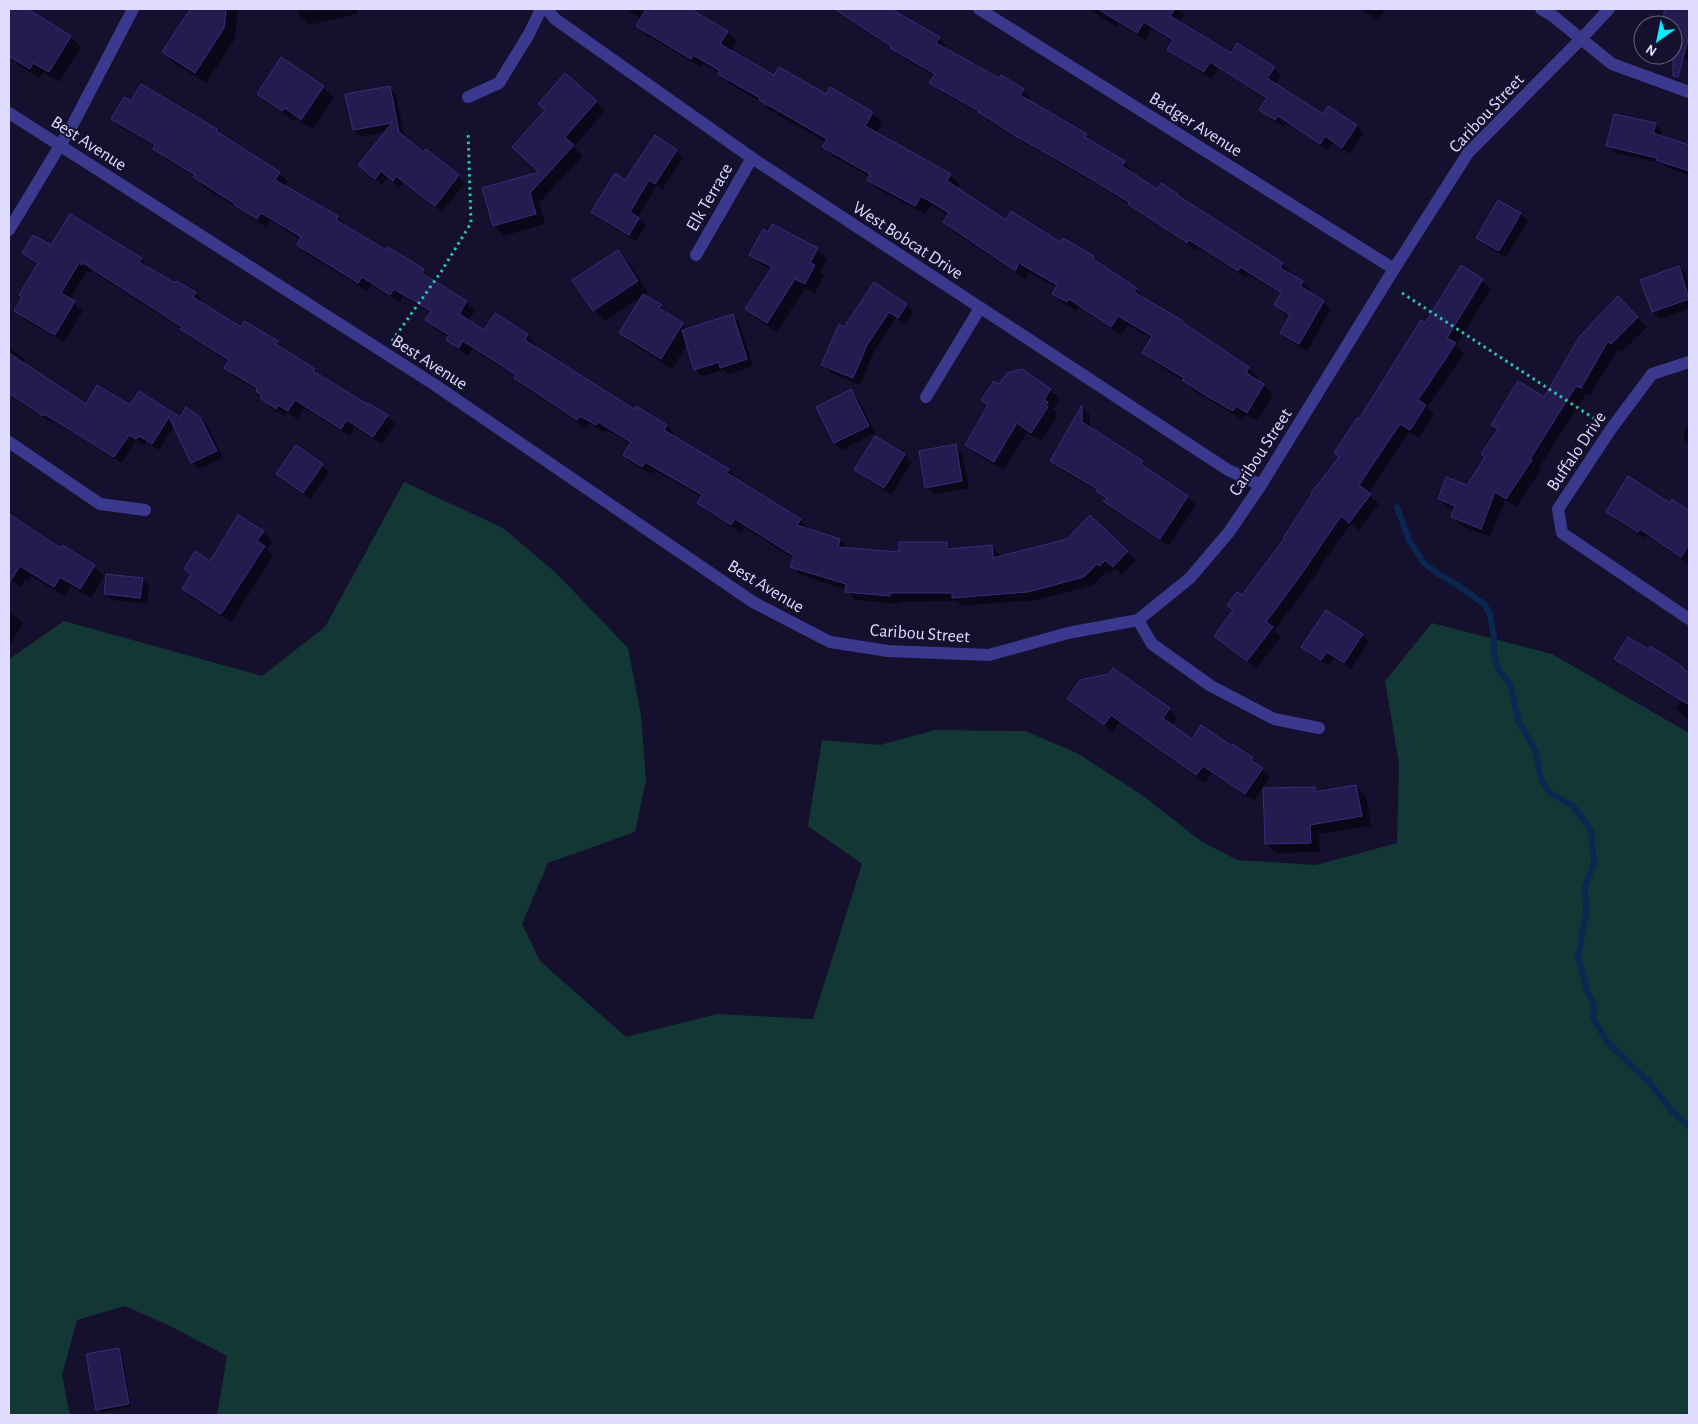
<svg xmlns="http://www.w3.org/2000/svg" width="1698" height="1424" font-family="'Alegreya Sans',sans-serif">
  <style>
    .green { fill: #133735 }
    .shadow { fill: #0007 }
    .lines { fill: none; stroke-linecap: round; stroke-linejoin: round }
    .stream { stroke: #0a2751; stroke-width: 6 }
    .building { fill: #241b4f; stroke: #392c7c }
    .path { stroke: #2bc4b6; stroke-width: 3; stroke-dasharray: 2.5 4; stroke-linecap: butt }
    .street { stroke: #3a398e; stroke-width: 12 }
    .labels { text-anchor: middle; stroke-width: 4; stroke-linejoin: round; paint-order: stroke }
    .street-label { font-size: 18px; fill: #dfdcff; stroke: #14102d }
  </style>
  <rect width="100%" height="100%" fill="#14102d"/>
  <path class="green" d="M404,482L503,528L556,573L628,648L641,715L646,781L635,832L548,863L522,924L540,961L626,1037L717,1014L813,1019L862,864L808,826L822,740L880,745L935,730L1025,731L1077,753L1142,795L1201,841L1237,860L1316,865L1397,843L1399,764L1385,681L1432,623L1552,654L1689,733V1415H217L227,1356L170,1326L125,1306L77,1320L62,1375L70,1415H9V659L64,621L262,676L325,627Z"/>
  <g class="shadow">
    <path d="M9,9H32L37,16L71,37L81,47L59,82L44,72L40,78L18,65L9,55L11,50L9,48Z"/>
    <path d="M186,9H238L235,39L206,83L174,63L163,52L185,18Z"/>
    <path d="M298,9H356L358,14L309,25L300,15Z"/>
    <path d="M626,9H688L727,32L737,41L731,52L774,77L872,113L882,122L876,133L950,175L960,185L957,189L1006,221L1093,257L1103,267L1136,289L1145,299L1183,322L1190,329L1248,368L1258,377L1256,380L1264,385L1273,395L1257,421L1246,415L1243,420L1216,404L1193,390L1184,381L1153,362L1144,353L1152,339L1128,325L1121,335L1079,307L1077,311L1063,303L1054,294L1057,288L1029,272L1025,279L954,232L945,222L949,216L931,205L925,214L878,189L868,180L870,177L833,156L824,146L826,142L770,110L765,104L729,83L719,73L703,64L701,67L647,35L638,26L641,19Z"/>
    <path d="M832,9H890L939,38L946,46L945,49L999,80L1023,90L1030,98L1028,102L1086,135L1093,143L1124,162L1132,170L1130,173L1158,190L1161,185L1183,200L1283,264L1290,271L1289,274L1303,282H1301L1298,293L1303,283L1310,289L1308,293L1323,302L1331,309L1307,351L1289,340L1281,333L1290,317L1283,313L1275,305L1281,295L1248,274L1246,278L1197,247L1195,250L1137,211L1132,206L1090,180L1024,142L987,120L982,114L939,90L931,83L935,76L899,55L891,47Z"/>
    <path d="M1089,9H1178L1184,15L1178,23L1231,55L1274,68L1281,75L1275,85L1323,116L1329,108L1357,126L1364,133L1350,154L1333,143L1328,150L1286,123L1283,127L1268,117L1260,110L1267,99L1218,68L1212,79L1176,57L1168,49L1173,42L1152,28L1145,40L1118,23L1116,27Z"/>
    <path d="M1360,9H1386L1378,20Z"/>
    <path d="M1667,9L1673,10V9H1689V60L1671,55H1673V25H1662Z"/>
    <path d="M323,87L334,98L313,129L297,119L294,121L269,104L258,94Z"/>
    <path d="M389,87L396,94L405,139L424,154L458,176L465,183L442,212L404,182L400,187L388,177L382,185L359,165L386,132L361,137L354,130Z"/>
    <path d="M596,102L605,111L574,147L583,156L539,203L545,224L504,236L494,226L483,189L540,172L547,111Z"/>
    <path d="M132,103L216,130L222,136L279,173L288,181L284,187L337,217L335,218L334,226L338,218L346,226L386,252L423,270L432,279L431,280L466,302L475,311L468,321L485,331L496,315L527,335L536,344L534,347L634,411L667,426L675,434L673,438L729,470L737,479L736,480L800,520L809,529L808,530L840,540L849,549L900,553L946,543L953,550L992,547L1000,555L1001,558L1127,552L1136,560L1122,575L1115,568L1109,574L1107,571L1093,585L1037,600L962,606L957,601L899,602V604L855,600L847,590L801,575L792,566L794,559L744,527L741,533L708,512L699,503L702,498L654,470L652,474L633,464L624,455L631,444L607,430L605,433L589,423L586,428L524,387L516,377L472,349L468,356L457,348L448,340L449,337L436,329L427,320L431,313L403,296L400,302L371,285L367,291L307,254L298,245L301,240L270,220L266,227L203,186L195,177L163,157L154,148L155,147L121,127L112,118Z"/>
    <path d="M1655,124L1662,131L1661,137L1689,147V175L1665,167L1661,163L1615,153L1608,146Z"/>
    <path d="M676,151L683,158L662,190L657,186L637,218L646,226L636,241L600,219L593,212L626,182Z"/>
    <path d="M1520,214L1528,221L1506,257L1485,245L1477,238Z"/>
    <path d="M51,247L141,259L149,267L148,269L175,285L195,293L203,302L202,304L241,328L245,323L277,342L286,350L314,370L323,378L387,416L395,424L382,444L355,427L350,436L304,408L297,419L287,412L285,416L270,407L262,398L263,396L257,390L234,376L226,368L229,362L190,337L182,329L92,271L90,273L87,271L70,300L83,311L64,342L24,319L16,310L38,265L24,253Z"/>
    <path d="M817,249L827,259L820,272L824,276L815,293L805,288L777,332L757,319L747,309L772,270L761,264L751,254Z"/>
    <path d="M618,252L629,263L648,292L605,321L594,310Z"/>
    <path d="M1461,267L1482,280L1491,289L1456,346L1464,353L1427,408L1434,414L1419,438L1409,432L1368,494L1379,504L1359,530L1350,524L1307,587L1274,631L1281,637L1256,669L1215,635L1285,539L1340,457L1359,421L1426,325Z"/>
    <path d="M1679,267L1686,274L1689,285V309L1660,319L1653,312L1642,280Z"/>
    <path d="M874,284L907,305L914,312L906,324L896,318L874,352L860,385L830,372L823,365Z"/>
    <path d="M1618,298L1647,327L1621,352L1618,349L1590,396L1586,394L1539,468L1541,470L1516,507L1505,500L1490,537L1462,526L1453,517L1455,511L1448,508L1439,499L1467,486L1487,458L1498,431L1492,424L1544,399Z"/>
    <path d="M661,306L671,317L687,329L732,315L739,322L753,366L729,374L724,370L702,376L695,369L688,344L672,369L631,343L620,332Z"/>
    <path d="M9,347L25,360L23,364L86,405L130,407L180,418L200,417L207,425L223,458L199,469L192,462L174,426L159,450L146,442L144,445L136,440L122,463L51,420L50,422L19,401L12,394L14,391L9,387Z"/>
    <path d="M1000,386L1050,390L1060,399L1053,409L1057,412L1055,415L1057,417L1041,441L1027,432L1004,470L976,454L967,444Z"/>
    <path d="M851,391L858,398L875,433L842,450L835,443Z"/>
    <path d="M1083,407L1090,415V428L1142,462L1150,471L1188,497L1196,505L1169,546L1113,509L1100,493L1060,469L1051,461Z"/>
    <path d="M1689,420V444L1683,438Z"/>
    <path d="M876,437L905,455L912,462L892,495L863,477L856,470Z"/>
    <path d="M955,446L962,453L969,488L934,494L927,487Z"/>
    <path d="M322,465L329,472L310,499L284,481L277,474Z"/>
    <path d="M1672,501L1689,512L1688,563L1647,535L1645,538L1614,518L1607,511L1670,504Z"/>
    <path d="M9,515L60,550L94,566L104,576L91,598L71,586L64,596L31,576L27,581L25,579L21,587L9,579Z"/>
    <path d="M263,532L272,541L267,550L273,556L231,622L192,598L183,589L192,575L185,569L211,563Z"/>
    <path d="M142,579L149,586L147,604L112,600L105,593Z"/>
    <path d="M9,611L23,623L10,645L9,644Z"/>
    <path d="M1326,612L1362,635L1369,642L1351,669L1334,658L1329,666L1310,654L1303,647Z"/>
    <path d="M1616,659L1682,668L1689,674V721L1676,709L1681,701L1623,666Z"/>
    <path d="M1068,699L1169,709L1177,717L1172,726L1192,740L1232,747L1252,758L1270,777L1254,801L1212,773L1205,783L1119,722L1113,732L1076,707Z"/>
    <path d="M1356,786L1366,796L1371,826L1319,834L1320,852L1276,853L1266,844L1314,788L1318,793Z"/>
    <path d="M119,1350L122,1353L131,1407L101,1412L98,1409Z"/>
  </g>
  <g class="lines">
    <path class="stream" d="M1397,507L1409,540L1424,563L1438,574L1459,586L1485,605L1490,615L1494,637V654L1499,671L1510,684L1519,723L1535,749L1541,779L1549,792L1574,807L1591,831L1594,863L1585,887L1586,913L1578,958L1585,980L1586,988L1594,1005L1593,1018L1607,1042L1650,1083L1672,1111L1689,1127"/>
  </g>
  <g class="building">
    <path d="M9,9H28L71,36L49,72L33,63L30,69L9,56Z"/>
    <path d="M190,9H226L224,28L195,73L162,52Z"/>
    <path d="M646,9H690L728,31L720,44L774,75L779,67L826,94L830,87L873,112L865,126L951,174L947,181L1006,220L1011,211L1060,242L1063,238L1094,256L1093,259L1137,288L1134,292L1183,321L1182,322L1249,367L1246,373L1264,384L1247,413L1236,406L1233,411L1205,395L1182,380L1184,378L1142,353L1152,336L1118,316L1111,327L1069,299L1067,302L1052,294L1057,285L1019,263L1015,271L943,222L949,213L921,196L915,206L867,180L870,174L822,147L827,139L759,100L760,98L718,74L720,71L693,55L691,59L636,26Z"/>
    <path d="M834,9H891L940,37L936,43L999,78L1001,75L1024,89L1020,95L1087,134L1085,137L1125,161L1122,166L1157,189L1161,183L1178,194L1177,195L1283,263L1280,268L1303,281L1300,286L1324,301L1299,344L1280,333L1290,315L1274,305L1281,293L1240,267L1238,271L1189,240L1187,243L1128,204L1129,202L1081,173L1014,135L978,112L979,111L929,83L935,74L890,48L891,46Z"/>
    <path d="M1098,9H1175L1170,16L1231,53L1237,43L1275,67L1267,78L1323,114L1328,106L1357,125L1342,148L1325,136L1320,144L1278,116L1275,120L1259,110L1267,98L1210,62L1204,72L1167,50L1173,40L1144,22L1137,33Z"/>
    <path d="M1665,9H1689V36L1678,77L1673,76V25H1661Z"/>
    <path d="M281,57L324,86L301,120L285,108L282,111L257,94Z"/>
    <path d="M565,73L597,101L565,137L574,145L530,193L536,214L493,226L482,188L539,172L512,147L545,110L538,104Z"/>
    <path d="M141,84L217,129L216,131L280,172L275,180L338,216L336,220L386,250L388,247L424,269L422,273L467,301L459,314L484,330L495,313L528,334L525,340L634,409L636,406L667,425L664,430L729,469L727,473L801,519L797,525L840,539L838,547L899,552V542H947V549L992,545L993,558L1067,539L1090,515L1128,551L1113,567L1105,560L1100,566L1097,564L1084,577L1028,592L952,598V593H890V596L845,592L846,584L790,567L794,556L735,519L731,525L697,503L702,495L645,462L642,467L623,455L631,442L598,422L596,425L580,416L577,420L514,378L516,375L463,341L459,348L446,340L449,335L425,320L431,311L394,289L390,295L362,277L358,283L297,245L301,237L261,213L257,219L234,205L235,204L193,177L195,175L153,149L155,145L111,119L124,97L131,101Z"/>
    <path d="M390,86L399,132L423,152L426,149L459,175L435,206L396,176L393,181L381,171L375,179L358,165L392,123L353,130L345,94Z"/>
    <path d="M1614,114L1656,123L1653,133L1689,145V171L1656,160L1657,158L1606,146Z"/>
    <path d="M655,135L677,150L655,184L649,180L630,212L639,218L629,235L591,212L615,173L625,180Z"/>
    <path d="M1498,200L1521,213L1499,251L1476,238Z"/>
    <path d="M70,214L142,258L139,262L175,283L176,281L196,292L193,297L241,327L244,321L278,341L276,344L315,369L313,371L367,404L368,403L388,415L373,437L347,420L341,429L295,400L288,411L278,405L276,409L260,398L262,395L256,391L257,388L224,368L229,360L180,329L182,327L83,263L82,265L79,263L61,293L75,301L55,335L14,311L22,297L19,295L38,263L22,253L33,235L51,245Z"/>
    <path d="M772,224L818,248L810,263L815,265L805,284L795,279L767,323L745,309L772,267L749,255L763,229L768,232Z"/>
    <path d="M618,250L638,281L593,311L572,280Z"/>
    <path d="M1461,265L1483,279L1447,338L1456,343L1418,400L1426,405L1410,430L1400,424L1359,485L1371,494L1349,523L1341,516L1298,579L1266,622L1273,627L1247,661L1214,636L1233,610L1227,605L1237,592L1242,595L1284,539L1283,538L1312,494L1311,493L1339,457L1334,453L1357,418L1359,419L1421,320L1425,323Z"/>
    <path d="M1679,266L1689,299L1652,312L1640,280Z"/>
    <path d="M874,282L907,304L898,318L889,312L867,345L853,378L821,365L839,324L844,327Z"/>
    <path d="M643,294L662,305L659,308L683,323L661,359L619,333Z"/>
    <path d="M1618,296L1638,317L1611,344L1608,341L1581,388L1576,386L1530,459L1532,460L1506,499L1495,492L1481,529L1451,517L1455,506L1438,499L1446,477L1467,485L1485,457L1481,454L1498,429L1491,425L1518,381L1544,397L1580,336Z"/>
    <path d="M733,314L747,359L720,368L719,362L694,370L682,330Z"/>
    <path d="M9,353L86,404L97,385L130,405L139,391L180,417L186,407L200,417L217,451L191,463L169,417L152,444L139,436L136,439L129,435L114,457L44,414L43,416L9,393Z"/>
    <path d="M1022,369L1051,389L1044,400L1048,402L1046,405L1048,407L1031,433L1017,423L994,462L965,445L988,405L981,400L994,381L999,384L1007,373Z"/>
    <path d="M851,389L869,426L834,443L816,407Z"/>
    <path d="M1082,405V422L1143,461L1141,464L1188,496L1160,539L1103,501L1107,498L1096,491L1097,489L1050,461Z"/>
    <path d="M875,436L905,454L884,488L854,470Z"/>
    <path d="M956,444L962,481L925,488L919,451Z"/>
    <path d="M296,445L323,464L303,493L276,474Z"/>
    <path d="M1628,476L1670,503L1672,499L1689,511V544L1681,557L1640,529L1638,532L1606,512Z"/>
    <path d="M9,514L60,548L62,545L95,565L80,589L60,577L54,587L20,566L9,583Z"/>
    <path d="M238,515L264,531L257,541L265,546L221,614L182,589L191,574L184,569L195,551L210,561Z"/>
    <path d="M106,574L143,578L140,598L104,594Z"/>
    <path d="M1326,610L1363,634L1344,663L1327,652L1321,660L1301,647Z"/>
    <path d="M1628,637L1648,649L1650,646L1683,667L1682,668L1689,673V705L1614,659Z"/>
    <path d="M1113,668L1170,708L1163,718L1192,739L1201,725L1232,746L1233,744L1253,758L1251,760L1263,768L1245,794L1203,766L1196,775L1111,715L1104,725L1067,699L1080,680L1109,674Z"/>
    <path d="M1356,785L1362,816L1310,825L1311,843L1265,844L1263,788L1315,787V792Z"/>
    <path d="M119,1348L129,1404L96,1410L86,1354Z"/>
  </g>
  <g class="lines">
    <g class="path">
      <path d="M1402,293L1598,421"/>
      <path d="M392,341L441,272L471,223L468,131"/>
    </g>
    <g class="street">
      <path d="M547,9L555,19L752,158L1228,470L1261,485"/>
      <path d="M979,9L1394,269"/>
      <path d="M1541,9L1553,16L1612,64L1689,92"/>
      <path d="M468,97L499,83L529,34L541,9"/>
      <path d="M9,113L435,385L753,602L830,642L888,651L989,655L1068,633L1138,620L1190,578L1229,532L1261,485L1394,269L1468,153L1581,39L1609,9"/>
      <path d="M9,230L73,124L133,9"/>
      <path d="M696,255L752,158"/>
      <path d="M1689,362L1652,374L1611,429L1558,509L1562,533L1689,619"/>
      <path d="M926,397L980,308"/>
      <path d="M9,442L100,504L145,510"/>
      <path d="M1138,620L1152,644L1211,686L1274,719L1319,728"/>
    </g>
  </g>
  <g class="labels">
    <g class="street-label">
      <text transform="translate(1486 113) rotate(-47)" y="6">Caribou Street</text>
      <text transform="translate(1196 124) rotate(32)" y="6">Badger Avenue</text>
      <text transform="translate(89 143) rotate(33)" y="6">Best Avenue</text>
      <text transform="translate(709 197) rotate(-60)" y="6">Elk Terrace</text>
      <text transform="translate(908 240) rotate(33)" y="6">West Bobcat Drive</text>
      <text transform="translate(430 362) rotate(33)" y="6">Best Avenue</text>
      <text transform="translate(1576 451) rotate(-56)" y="6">Buffalo Drive</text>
      <text transform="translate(1260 452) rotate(-57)" y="6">Caribou Street</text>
      <text transform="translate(766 586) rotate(31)" y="6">Best Avenue</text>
      <text transform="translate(920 633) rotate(4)" y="6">Caribou Street</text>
    </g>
  </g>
  <rect width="1698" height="1424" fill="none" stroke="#dfdcff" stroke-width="20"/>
  <g transform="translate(1658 40) rotate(213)"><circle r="24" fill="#14102d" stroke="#656281"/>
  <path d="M0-4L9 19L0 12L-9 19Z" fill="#08eeff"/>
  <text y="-8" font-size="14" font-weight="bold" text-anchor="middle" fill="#dfdcff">N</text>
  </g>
</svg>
